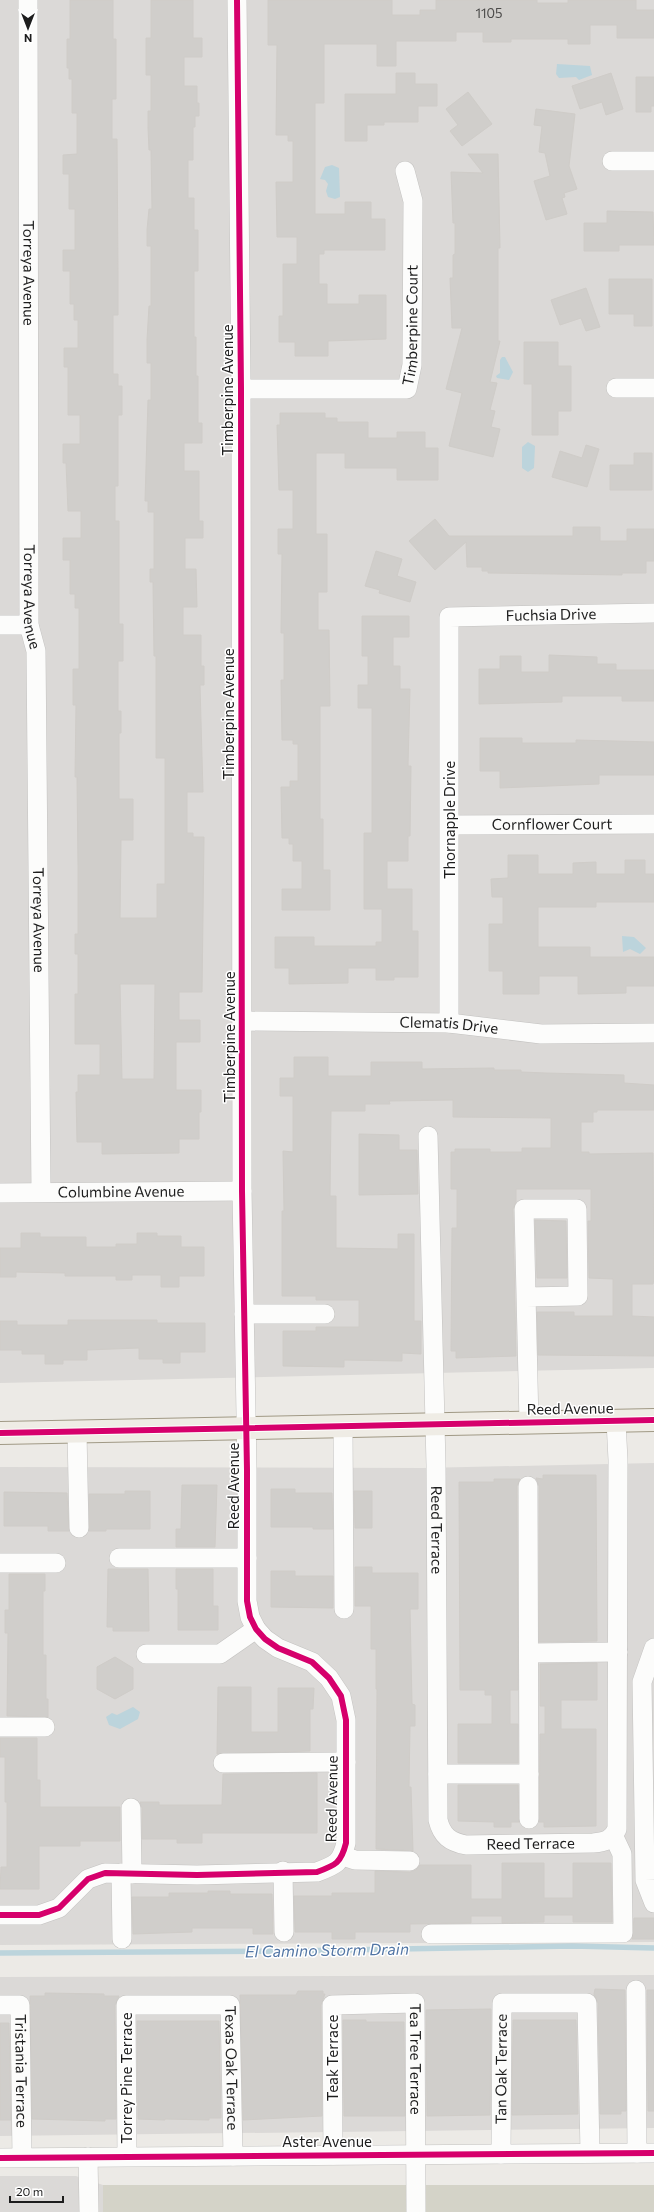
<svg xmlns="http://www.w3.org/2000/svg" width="654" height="2212" font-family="Commissioner,sans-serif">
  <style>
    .residential { fill: #dbd9d7 }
    .construction { fill: #d4d3c8 }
    .water { fill: #bcd4dc }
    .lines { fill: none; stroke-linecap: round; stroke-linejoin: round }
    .stream { stroke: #bcd4dc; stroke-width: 5.5 }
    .building { fill: #d0cecb; stroke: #cfccc8; fill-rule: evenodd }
    .minor-casing { stroke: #c3c2c0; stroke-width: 20 }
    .major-casing { stroke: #a09985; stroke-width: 24 }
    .minor { stroke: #fcfcfb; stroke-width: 19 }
    .major { stroke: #efece5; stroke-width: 22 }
    .cycleway-casing { stroke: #fff; stroke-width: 8 }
    .cycleway { stroke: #d6006c; stroke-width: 6 }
    .labels { text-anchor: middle; stroke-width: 3; stroke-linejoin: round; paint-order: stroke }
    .number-label { font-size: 13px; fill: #4a4948 }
    .street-label { font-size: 15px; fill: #1d1d1d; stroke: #fff }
    .water-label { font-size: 16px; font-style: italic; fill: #5276a5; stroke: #fff }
  </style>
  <rect width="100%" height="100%" fill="#eceae6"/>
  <g class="residential">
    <path d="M0,0H654V1368L0,1383Z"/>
    <path d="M654,1463V1942L0,1945V1467L423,1468Z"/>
    <path d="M654,1975V2128L0,2136V1977Z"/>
    <path d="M0,2176H76L103,2185V2212H0Z"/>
  </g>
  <rect class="construction" x="103" y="2185" width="551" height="27"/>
  <g class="water">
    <path d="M557,64L590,66L592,75L579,80L576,77L559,78L556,74Z"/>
    <path d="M332,165L339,168L340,197L335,199L328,197L326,191L328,184L325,180L320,179L325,167Z"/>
    <path d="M502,357H505L513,372L509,380L497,378L496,376L500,373V360Z"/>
    <path d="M528,442L535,446L534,468L528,472L522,468V447Z"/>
    <path d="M622,936L634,937L646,948L640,954L630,949L623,952Z"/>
    <path d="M133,1707L140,1712L138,1719L120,1729L109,1725L106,1717L112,1713L117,1715Z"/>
  </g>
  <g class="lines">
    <path class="stream" d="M0,1953L289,1951L572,1946L654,1948"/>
  </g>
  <g class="building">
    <path d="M70,0H113V39H116V99H112V139H117L118,271V315H113V374H118V386H122V415H118V486H115V521H119V624H123V661H118V711H121V733H119V799H133V840H121L120,918H157V884H165V758H156V656H154L153,582H150V569H154V512H148V501H145L148,400H151V363H147V340L149,306H151V246H147V230L149,209H152L151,150H149L148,127V111H151V75H146V38H151V0H193V38H202V57H184V86H197V103H199V116H195V127H193V160H188V198H194V230H198V271H194V337H196V376H198V423H202V443H184V471H199V521H203V538H185V569H196L197,607H183V635H201V666H204V685H200L203,792H187V833H193V837H204L202,992H179V1020H200V1042H176V1090H201V1112H199V1139H179V1153L102,1154V1142H77L76,1092H78V1075H100V1044H75V994H78V954H75V934H78V865L77,777H75L76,705H73V669H79V608H75V594H70V560H63V538H81V511H68L66,463H63V444H80V415H68V367H64V348H78V320H74V304H70V271H63V250H75V209H69V174H63V155L77,154V113H72V79H69V68H67V39H70ZM120,984H155L154,1079H122Z"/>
    <path d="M268,0H392V15H420V10H436V0H537V3H568V0H636V10H654V38H617V25H590V44H568V39H511V42H483V32H456V41H396V66H377V44H324V103H315V214H345V202H371V219H385V250H324V254H319V284H327V304H359V295H386V339L328,341V356H295V342H279V316H283V264H297V237H277L276,182H293V141H288V135H276L277,45H268Z"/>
    <path d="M396,73H415V84H437V106H418V122H384V125H367V141H345V94H396Z"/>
    <path d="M611,73L623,109L606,115L602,102L580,109L572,86Z"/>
    <path d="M636,77H654V106H651V112H636Z"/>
    <path d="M468,92L492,124L462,146L450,131L458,125L446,109Z"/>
    <path d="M536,109L575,114L569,166L577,189L564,193L565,197L562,198L567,214L546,220L534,181L550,176L545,153L539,152L542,126L534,125Z"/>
    <path d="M468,154H498L500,248H498V341H500L490,382L497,383L490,410L495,411L491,427L500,429L493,457L449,446L462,393L446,389L462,328H452L450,278H453V255L455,254V223H453L451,172L483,173Z"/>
    <path d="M607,211L653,212L654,245H619V251H584V223H607Z"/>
    <path d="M609,279H652V326H634V314H609Z"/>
    <path d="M586,288L600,327L586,331L581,318L560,325L551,300Z"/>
    <path d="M524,342H558V366H571V411H558V435H532V384H524Z"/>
    <path d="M280,413H325V418H337V422H368V438H397V432H425V448H438V480H397V468H345V453H316V534H327V592H318V630H329L330,706H320V819H323V870H330V910H282V889H302V861H293V844H289V838H282L281,787H290V781H298V744H293V740H282L281,680H284V633H281L282,554H278V529H293V490H279L277,425H280Z"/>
    <path d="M586,445L599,449L587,487L552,477L560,451L582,458Z"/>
    <path d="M634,453H652V490H610V465H634Z"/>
    <path d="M435,519L449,536H573V527H600V541H627V529H654V561H646V573H622V575L488,573V571H482V567H467L466,542L435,570L409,541Z"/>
    <path d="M376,551L402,559L397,576L416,582L410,602L379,593L380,590L365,586Z"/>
    <path d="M362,616H409V637H393V666H400V689H410L408,766H411L410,836H408V861H387V889H412V931H418V977H394V980H376V968H348V983L289,984V968H275V937H314V946H376V942H382V909H364V833H372V708H358V685H368V656H362Z"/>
    <path d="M549,655L597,657V664H616V670H654V701H622V696H562V702L479,704V669H500V656H521V672H549Z"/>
    <path d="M480,738H522V743H576V740L654,742V775H599V784L500,788V771H480Z"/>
    <path d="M508,855H538V874H573V863L596,862V874H625V860H645V874H654V902H596V907H538V947H590V957H654V986H626V993L578,994V976H539V994H503V971H489V924H503V897H492L491,879L508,878Z"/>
    <path d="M294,1057H328V1076H371V1062H422V1069L494,1068V1070H521V1072L546,1073L624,1075V1083L654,1085V1110H597V1112H593V1122H581V1152H589V1154L653,1153L654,1279L653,1284H632V1316L654,1317V1356L538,1355L537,1312H574V1316H613V1279L589,1278L588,1221H591V1189H516V1202L513,1209L516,1356L456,1358V1351H451L452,1228H457V1189H451V1152H455V1149H490V1152H522V1148H551V1118L453,1117V1100L389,1101L390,1104H365V1111H331L330,1196H336V1248L398,1249V1234H414V1321H421V1354L402,1353V1361L344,1360V1367L283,1366V1331H316V1327H359V1300H316V1296H282V1211H284L283,1151L293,1152V1096H280V1078H294Z"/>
    <path d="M359,1134L399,1135V1150H417L418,1194L359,1195Z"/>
    <path d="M535,1220L566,1221L567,1278H537Z"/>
    <path d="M21,1233H40V1237H86V1247H116V1244H137V1233H157V1236H181V1247H204V1276H179V1287H161V1275H132V1280H116V1276H65V1273L16,1272V1277H0V1248H21Z"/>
    <path d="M68,1320H157V1323H205V1352H180V1363H163V1359H139V1348L87,1350V1360H63V1364H45V1354H22V1350H0V1321H17V1325H68Z"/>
    <path d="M543,1475H596L597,1641L539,1642V1486L536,1478L543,1479Z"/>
    <path d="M494,1479H520L517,1486L518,1690H510V1724H518V1763H458V1724H492V1695H485V1690H460L459,1482H494Z"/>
    <path d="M182,1485H217L215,1547H176V1529H181Z"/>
    <path d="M271,1489H295V1493H332L333,1529H313V1527H271Z"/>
    <path d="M125,1491H150V1529H106V1531H89V1494H125Z"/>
    <path d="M354,1491H372V1528H355Z"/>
    <path d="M4,1492L67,1493L69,1531H48V1526H4Z"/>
    <path d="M355,1567H372V1573H418V1609H410L412,1704L415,1705V1726H410L409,1787H411L413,1851L376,1849L377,1689H376V1649H371V1606H355Z"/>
    <path d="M108,1569H148L149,1631H113V1627H107Z"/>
    <path d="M176,1569H213V1606H218V1630H178V1589H176Z"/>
    <path d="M271,1571H295V1576H333V1608L271,1607Z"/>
    <path d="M9,1574H45V1591H43V1655H46V1699H48V1717L7,1716L8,1633H5V1610H9Z"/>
    <path d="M115,1657L133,1668V1689L115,1699L97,1689V1667Z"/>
    <path d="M597,1663V1700H561V1729H596V1826L544,1827V1822H539L540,1734H545V1706H540V1664Z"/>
    <path d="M218,1687H251V1732H278V1688H314L313,1709H310V1751L217,1754Z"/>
    <path d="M0,1738H37V1780H40V1807H120V1841H80V1846H39V1889H0L1,1867H7V1802H5V1757H0Z"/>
    <path d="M317,1773V1833H202V1843H177V1839H142V1808L140,1802H159V1805H222L223,1774Z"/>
    <path d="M458,1785H518L519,1822H511V1827H494V1822L458,1821Z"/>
    <path d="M502,1863H544V1898H573V1863H611L612,1922H573V1915H544V1922L502,1923V1916H471V1923L410,1924V1932H355V1939H332V1932H295L294,1896H332V1893H375V1871L410,1872L416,1870L420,1865H471V1899H502Z"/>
    <path d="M208,1891H230V1894H272L273,1934H253V1928H192V1932L133,1934L132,1897H169V1893H208Z"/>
    <path d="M634,1918H654V1939H632Z"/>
    <path d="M595,1989L625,1990L626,2111H621V2114H600L598,2003L594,1994Z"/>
    <path d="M647,1990H654V2111H648Z"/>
    <path d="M298,1991H323V1994H325L321,2005L322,2116L243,2120L240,1995H296Z"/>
    <path d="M45,1993L104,1994V1996H119L115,2005L116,2119H105V2121L32,2119L30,1996H45Z"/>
    <path d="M491,2009L490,2115L427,2116L426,2010Z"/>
    <path d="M343,2020H366V2022H404L405,2116H344Z"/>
    <path d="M513,2020H576L578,2114L512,2115Z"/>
    <path d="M137,2021H219L221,2118H209V2120L165,2119V2120L138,2119Z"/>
    <path d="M0,2023H9L11,2120H0Z"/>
  </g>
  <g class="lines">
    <g class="minor-casing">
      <g id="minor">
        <path id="s1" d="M28,0L29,625L36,651L41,1192"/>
        <path d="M612,161H654"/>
        <path d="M616,388H654"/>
        <path id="s2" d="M241,389H407L412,365L413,201L405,171"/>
        <path d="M0,625H29"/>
        <path id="s3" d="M450,825L654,824"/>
        <path id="s4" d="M243,1021L449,1023L541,1034L654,1033"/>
        <path id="s5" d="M449,1023V617L654,613"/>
        <path id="s6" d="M428,1136L436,1465L438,1820C442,1836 450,1842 466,1845L593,1843C605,1842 612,1840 617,1829L618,1460L616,1421"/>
        <path id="s7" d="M0,1193L242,1191"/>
        <path d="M526,1297L578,1296L577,1209H524L529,1423"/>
        <path d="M244,1314H325"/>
        <path d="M343,1426L344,1609"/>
        <path d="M77,1432L79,1528"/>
        <path d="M528,1486L529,1819"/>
        <path d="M119,1558H247"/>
        <path d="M0,1563H56"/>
        <path d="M654,1648L642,1682L645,1880L654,1903"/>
        <path d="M529,1653L618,1652"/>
        <path d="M146,1654H220L256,1629"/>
        <path d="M0,1727H45"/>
        <path d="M223,1763L346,1762"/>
        <path d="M438,1774H529"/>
        <path d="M131,1808L132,1874"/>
        <path d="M343,1856L355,1860L410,1861"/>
        <path d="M283,1871L284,1932"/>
        <path d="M121,1873L122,1939"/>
        <path d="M0,1915H39L59,1908L88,1879L105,1873L197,1875L317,1872C336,1865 341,1863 346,1843V1720L341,1696L329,1678L312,1662L278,1648L265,1639L256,1629L250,1617L247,1601V1470L242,1191L241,389L237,0"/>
        <path d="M431,1934L623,1933L622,1854L614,1837"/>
        <path d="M636,1990L637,2153"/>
        <path id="s8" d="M0,2005H20L22,2157"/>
        <path id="s9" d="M501,2154L502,2003H587L590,2153"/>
        <path id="s10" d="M333,2155L332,2005L415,2003L416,2212"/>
        <path id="s11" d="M127,2156L126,2005H230L233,2156"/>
        <path d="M88,2157L89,2212"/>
        <path d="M0,2158L654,2153"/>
      </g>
    </g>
    <g class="major-casing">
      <path id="major" d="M0,1433L654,1420"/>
    </g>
    <use href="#minor" class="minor"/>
    <use href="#major" class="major"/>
    <g class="cycleway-casing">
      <g id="cycleway">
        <path d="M0,1433L654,1420"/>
        <path d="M0,1915H39L59,1908L88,1879L105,1873L197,1875L317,1872C336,1865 341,1863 346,1843V1720L341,1696L329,1678L312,1662L278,1648L265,1639L256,1629L250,1617L247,1601V1470L242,1191L241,389L237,0"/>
        <path d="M0,2158L654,2153"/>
      </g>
    </g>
    <use href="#cycleway" class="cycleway"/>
  </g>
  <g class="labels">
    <g class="number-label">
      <text x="489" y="18">1105</text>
    </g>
    <g class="street-label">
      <text dy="5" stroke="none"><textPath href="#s1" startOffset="273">Torreya Avenue</textPath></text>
      <text dy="5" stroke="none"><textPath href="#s2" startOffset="230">Timberpine Court</textPath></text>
      <text transform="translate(228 390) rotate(-90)" y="5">Timberpine Avenue</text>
      <text dy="5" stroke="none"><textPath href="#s1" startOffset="597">Torreya Avenue</textPath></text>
      <text dy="5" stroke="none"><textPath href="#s5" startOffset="508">Fuchsia Drive</textPath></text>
      <text transform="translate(229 714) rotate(-90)" y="5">Timberpine Avenue</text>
      <text transform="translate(450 820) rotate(-90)" y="5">Thornapple Drive</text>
      <text dy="5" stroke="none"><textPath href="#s3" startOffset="102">Cornflower Court</textPath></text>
      <text dy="5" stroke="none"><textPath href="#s1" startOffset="921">Torreya Avenue</textPath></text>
      <text dy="5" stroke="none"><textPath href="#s4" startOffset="206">Clematis Drive</textPath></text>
      <text transform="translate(230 1037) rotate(-90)" y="5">Timberpine Avenue</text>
      <text dy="5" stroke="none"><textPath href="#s7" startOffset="121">Columbine Avenue</textPath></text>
      <text transform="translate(570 1409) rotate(-1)" y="5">Reed Avenue</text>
      <text transform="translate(234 1486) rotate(-90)" y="5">Reed Avenue</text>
      <text dy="5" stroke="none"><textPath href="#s6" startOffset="394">Reed Terrace</textPath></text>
      <text transform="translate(332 1799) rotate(-89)" y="5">Reed Avenue</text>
      <text dy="5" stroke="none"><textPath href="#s6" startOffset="789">Reed Terrace</textPath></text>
      <text transform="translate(333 2058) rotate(-90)" y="5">Teak Terrace</text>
      <text dy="5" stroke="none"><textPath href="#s10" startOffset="289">Tea Tree Terrace</textPath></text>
      <text dy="5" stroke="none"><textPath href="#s9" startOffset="85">Tan Oak Terrace</textPath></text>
      <text dy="5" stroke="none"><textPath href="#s8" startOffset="86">Tristania Terrace</textPath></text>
      <text dy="5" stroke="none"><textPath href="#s11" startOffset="318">Texas Oak Terrace</textPath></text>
      <text transform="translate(127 2078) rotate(-90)" y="5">Torrey Pine Terrace</text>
      <text x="327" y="2147">Aster Avenue</text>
    </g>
    <g class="water-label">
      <text transform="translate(327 1950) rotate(-1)" y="6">El Camino Storm Drain</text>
    </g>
  </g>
  <g transform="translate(28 28) rotate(180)" stroke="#ffffff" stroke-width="3" paint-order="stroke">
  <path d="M0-3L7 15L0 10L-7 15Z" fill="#1d1d1d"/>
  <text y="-6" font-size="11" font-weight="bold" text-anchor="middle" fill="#1d1d1d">N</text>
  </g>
  <path d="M10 2196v6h53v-6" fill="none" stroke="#1d1d1d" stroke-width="2"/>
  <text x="16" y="2196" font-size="12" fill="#1d1d1d" stroke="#ffffff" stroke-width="3" paint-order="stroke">20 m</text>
</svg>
